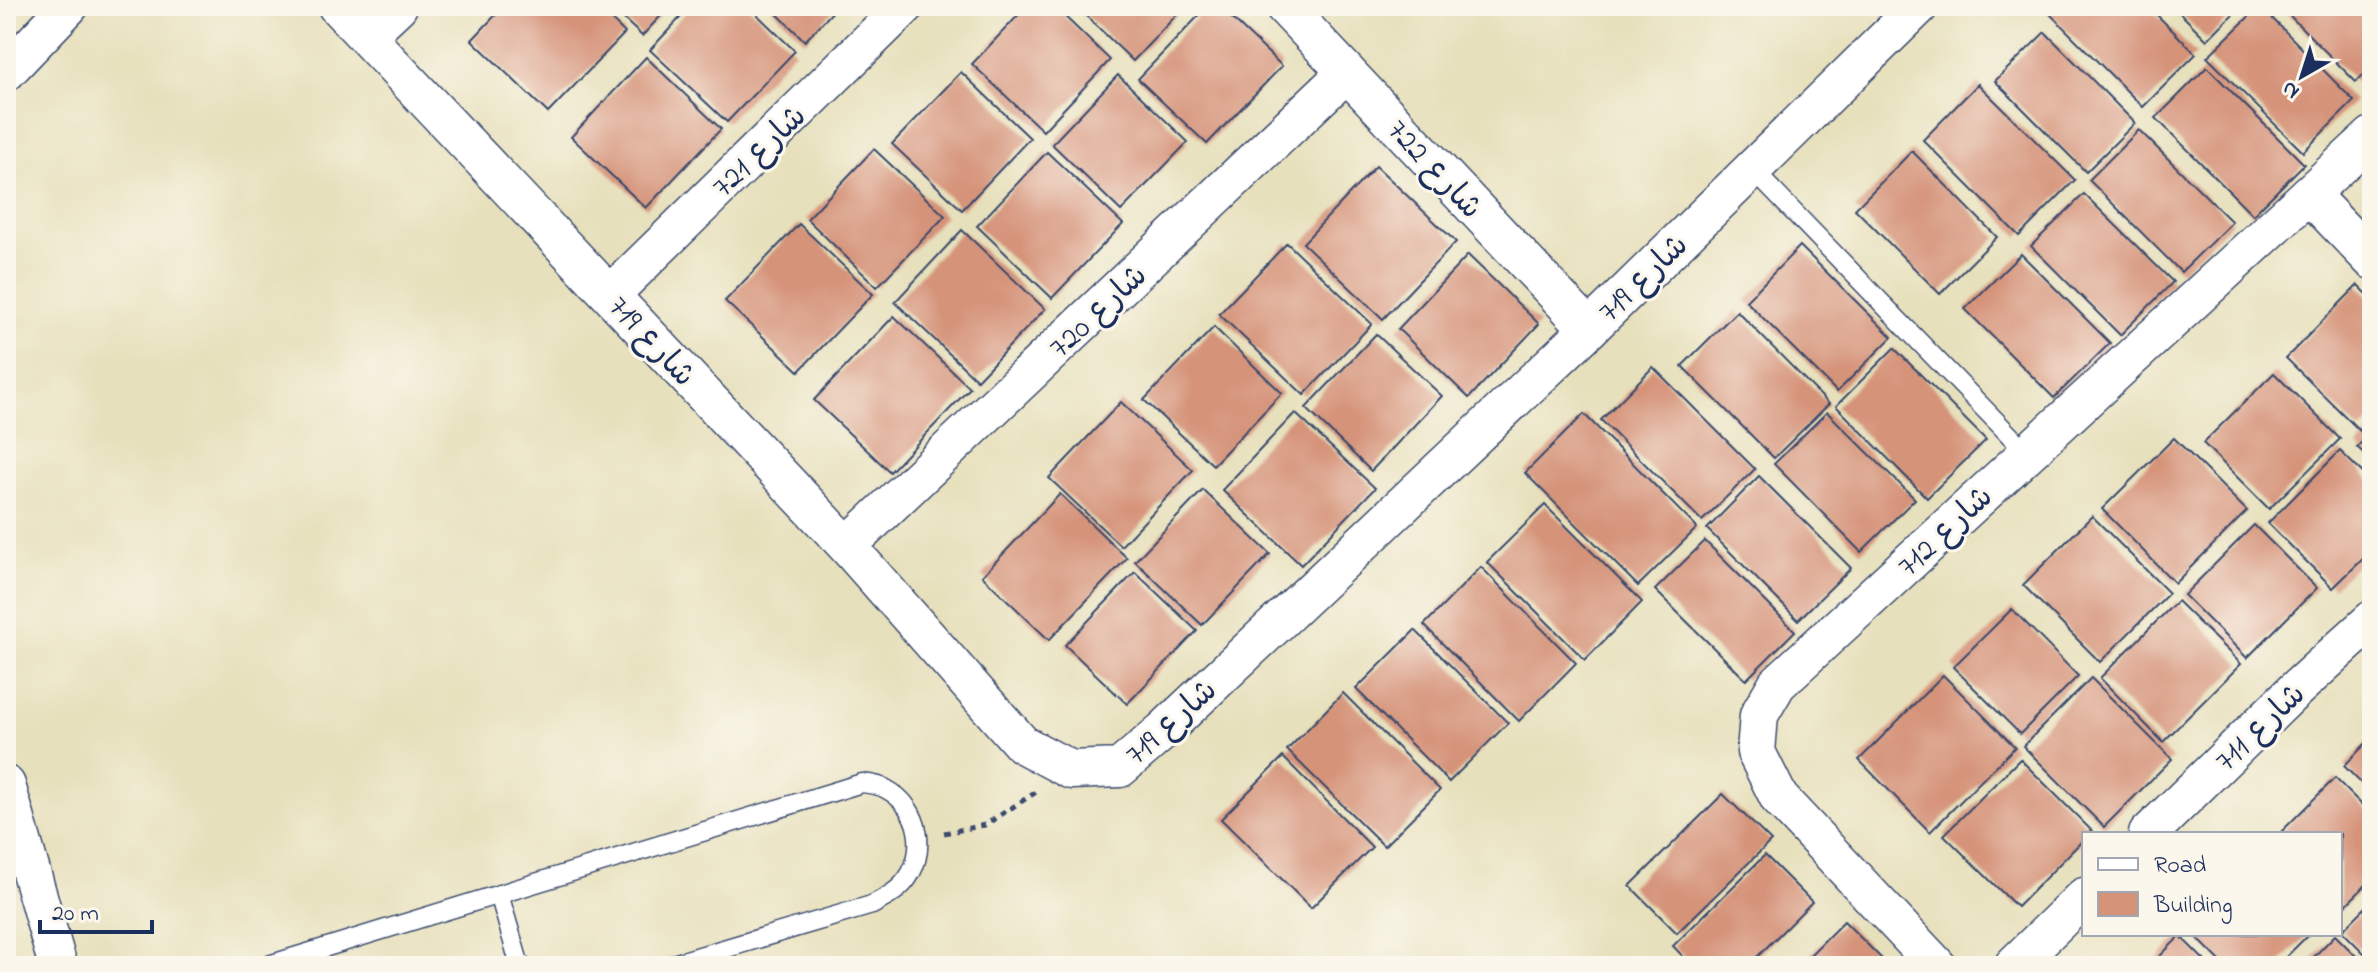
<svg xmlns="http://www.w3.org/2000/svg" width="2378" height="972" font-family="'Indie Flower','Playpen Sans Arabic',sans-serif">
  <style>
    .building { fill: #d59379 }
    .lines { fill: none; stroke-linecap: round; stroke-linejoin: round }
    .service-casing { stroke: #3a4a6c; stroke-width: 21 }
    .minor-casing { stroke: #3a4a6c; stroke-width: 41 }
    .path { stroke: #3a4a6c; stroke-width: 5; stroke-dasharray: 6 6; stroke-linecap: butt }
    .service { stroke: #fff; stroke-width: 18 }
    .minor { stroke: #fff; stroke-width: 38 }
    .labels { text-anchor: middle; stroke-width: 6; stroke-linejoin: round; paint-order: stroke }
    .street-label { font-size: 32px; fill: #1b2f5e; stroke: #fbf7ec }
  </style>
  <rect width="100%" height="100%" fill="#fbf7ec"/>
  <filter id="ink" filterUnits="userSpaceOnUse"><feTurbulence type="fractalNoise" baseFrequency=".0125" numOctaves="2"/><feDisplacementMap in="SourceGraphic" scale="16" xChannelSelector="R" yChannelSelector="G"/><feConvolveMatrix kernelMatrix="1 2 1 2 8 2 1 2 1" color-interpolation-filters="sRGB"/></filter>
  <filter id="wash" filterUnits="userSpaceOnUse"><feTurbulence type="fractalNoise" baseFrequency=".006" numOctaves="4" result="noise"/><feDisplacementMap in="SourceGraphic" scale="32" xChannelSelector="R" yChannelSelector="G"/><feGaussianBlur stdDeviation="1.8" result="paint"/><feColorMatrix in="noise" values="0 0 0 0 0 0 0 0 0 0 0 0 0 0 0 0 0 1.4 0 .05"/><feComposite in="paint" operator="in"/></filter>
  <g filter="url(#wash)">
    <rect width="100%" height="100%" fill="#e7e0bc"/>
    <g id="blocks">
      <g class="building">
        <path d="M504,6H597L625,33L548,113L472,40Z"/>
        <path d="M610,6H670L642,36Z"/>
        <path d="M691,6H748L795,51L727,122L650,50Z"/>
        <path d="M769,6H838L805,41Z"/>
        <path d="M1027,6H1054L1110,60L1043,131L972,64Z"/>
        <path d="M1076,6H1185L1133,61Z"/>
        <path d="M1208,6H1219L1282,66L1207,144L1138,79Z"/>
        <path d="M2051,6H2148L2196,54L2143,107L2047,11Z"/>
        <path d="M2173,6H2241L2207,40Z"/>
        <path d="M2260,6L2354,101L2303,152L2207,57Z"/>
        <path d="M2280,6H2372V67L2356,82Z"/>
        <path d="M2045,32L2135,123L2086,172L1995,81Z"/>
        <path d="M646,57L721,129L646,208L571,137Z"/>
        <path d="M2207,67L2304,164L2253,215L2156,118Z"/>
        <path d="M961,72L1030,138L962,210L892,144Z"/>
        <path d="M1118,75L1188,142L1121,211L1052,144Z"/>
        <path d="M1978,84L2075,180L2019,236L1923,140Z"/>
        <path d="M2139,130L2232,222L2181,272L2089,180Z"/>
        <path d="M874,149L945,216L877,287L807,219Z"/>
        <path d="M1912,151L1997,237L1940,294L1855,209Z"/>
        <path d="M1047,152L1123,224L1052,298L977,226Z"/>
        <path d="M1376,166L1456,242L1383,319L1303,243Z"/>
        <path d="M2084,194L2173,282L2120,335L2031,246Z"/>
        <path d="M799,224L873,294L799,371L725,301Z"/>
        <path d="M962,230L1045,309L977,380L895,302Z"/>
        <path d="M1287,243L1372,324L1304,395L1219,314Z"/>
        <path d="M1800,246L1892,337L1837,392L1746,301Z"/>
        <path d="M2021,254L2110,343L2054,398L1965,309Z"/>
        <path d="M1468,255L1539,324L1469,398L1398,329Z"/>
        <path d="M2358,285L2372,299V420L2360,431L2286,358Z"/>
        <path d="M1737,311L1829,404L1774,458L1682,366Z"/>
        <path d="M894,316L970,388L890,472L814,400Z"/>
        <path d="M1214,327L1282,393L1213,465L1144,400Z"/>
        <path d="M1376,334L1442,396L1371,471L1306,408Z"/>
        <path d="M1894,348L1986,440L1927,498L1836,406Z"/>
        <path d="M1653,367L1755,469L1702,521L1601,420Z"/>
        <path d="M2274,373L2340,439L2269,509L2203,443Z"/>
        <path d="M1121,402L1193,470L1121,546L1049,478Z"/>
        <path d="M1827,412L1915,499L1861,552L1774,464Z"/>
        <path d="M1295,413L1375,488L1301,565L1222,490Z"/>
        <path d="M1584,414L1697,528L1638,586L1525,473Z"/>
        <path d="M2372,432V461L2357,447Z"/>
        <path d="M2174,438L2247,511L2175,583L2102,509Z"/>
        <path d="M2340,451L2372,482V550L2333,588L2268,523Z"/>
        <path d="M1759,476L1851,568L1798,620L1707,529Z"/>
        <path d="M1203,490L1270,554L1202,625L1135,561Z"/>
        <path d="M1060,494L1127,558L1049,640L982,576Z"/>
        <path d="M1545,505L1642,602L1585,660L1487,562Z"/>
        <path d="M2092,516L2169,593L2100,662L2023,585Z"/>
        <path d="M2254,525L2317,588L2247,658L2184,595Z"/>
        <path d="M1705,541L1795,631L1746,680L1655,590Z"/>
        <path d="M1481,567L1576,663L1519,721L1424,625Z"/>
        <path d="M1135,572L1197,631L1127,704L1065,645Z"/>
        <path d="M2177,601L2241,664L2163,742L2100,678Z"/>
        <path d="M2012,609L2078,676L2020,734L1953,667Z"/>
        <path d="M1415,630L1508,723L1449,782L1356,689Z"/>
        <path d="M1943,675L2015,747L1930,832L1859,760Z"/>
        <path d="M2091,678L2172,759L2104,827L2023,746Z"/>
        <path d="M1343,693L1440,790L1384,846L1287,750Z"/>
        <path d="M2372,737V794L2344,766Z"/>
        <path d="M1283,757L1372,847L1311,908L1221,819Z"/>
        <path d="M2020,759L2092,831L2084,834V839L2017,907L1944,835Z"/>
        <path d="M2335,778L2372,815V879L2340,911V834H2279Z"/>
        <path d="M1723,794L1771,841L1677,933L1630,886Z"/>
        <path d="M1765,855L1812,902L1748,966H1692L1673,946Z"/>
        <path d="M2372,901V961L2342,931Z"/>
        <path d="M1844,921L1889,966H1799Z"/>
        <path d="M2193,934H2309L2277,966H2225Z"/>
        <path d="M2335,935L2366,966H2305Z"/>
        <path d="M2180,936L2210,966H2150Z"/>
      </g>
    </g>
  </g>
  <g filter="url(#ink)">
    <use href="#blocks" fill-opacity="0" stroke="#3a4a6c" stroke-width="2"/>
    <g class="lines">
      <g class="service-casing">
        <g id="service">
          <path d="M1752,169L2027,453"/>
          <path d="M499,894L520,966"/>
          <path d="M265,966L862,783C870,784 880,785 886,789C921,807 929,855 903,884C894,894 883,899 872,905L666,966"/>
        </g>
      </g>
      <g class="minor-casing">
        <g id="minor">
          <path d="M337,6L847,546L1022,744L1071,770L1120,768L1163,731L1589,329L1919,6"/>
          <path d="M1284,6L1589,329"/>
          <path d="M366,36L398,6"/>
          <path d="M6,72L69,6"/>
          <path d="M2309,194L2372,260"/>
          <path d="M611,294L905,6"/>
          <path d="M847,546L1346,73"/>
          <path d="M6,785L58,966"/>
          <path d="M2148,834L2295,690L2372,620"/>
          <path d="M1937,966L1779,798L1756,752L1759,715L1777,684L2372,136"/>
          <path d="M2013,966L2084,897"/>
        </g>
      </g>
      <path class="path" d="M944,833L985,825L1036,792"/>
      <use href="#service" class="service"/>
      <use href="#minor" class="minor"/>
    </g>
  </g>
  <g class="labels">
    <g class="street-label">
      <text transform="translate(758 150) rotate(-44)" y="11">شارع 721</text>
      <text transform="translate(1436 168) rotate(47)" y="11">شارع 722</text>
      <text transform="translate(1642 277) rotate(-44)" y="11">شارع 719</text>
      <text transform="translate(1097 310) rotate(-43)" y="11">شارع 720</text>
      <text transform="translate(653 340) rotate(47)" y="11">شارع 719</text>
      <text transform="translate(1944 530) rotate(-43)" y="11">شارع 712</text>
      <text transform="translate(1170 721) rotate(-42)" y="11">شارع 719</text>
      <text transform="translate(2259 726) rotate(-44)" y="11">شارع 711</text>
    </g>
  </g>
  <rect width="2378" height="972" fill="none" stroke="#fbf7ec" stroke-width="32"/>
  <rect x="2082" y="832" width="260" height="104" fill="#fbf7ec" stroke="#a1a7b3" stroke-width="2"/>
  <rect x="2098" y="858" width="40" height="12" fill="#ffffff" stroke="#a1a7b3" stroke-width="2"/>
  <text x="2154" y="872" font-size="24" fill="#1b2f5e">Road</text>
  <rect x="2098" y="892" width="40" height="24" fill="#d59379" stroke="#a1a7b3" stroke-width="2"/>
  <text x="2154" y="912" font-size="24" fill="#1b2f5e">Building</text>
  <g transform="translate(2302 76) rotate(219)" stroke="#fbf7ec" stroke-width="6" paint-order="stroke">
  <path d="M0-6L14 30L0 20L-14 30Z" fill="#1b2f5e"/>
  <text y="-12" font-size="22" font-weight="bold" text-anchor="middle" fill="#1b2f5e">N</text>
  </g>
  <path d="M40 920v12h112v-12" fill="none" stroke="#1b2f5e" stroke-width="4"/>
  <text x="52" y="920" font-size="24" fill="#1b2f5e" stroke="#fbf7ec" stroke-width="6" paint-order="stroke">20 m</text>
</svg>
